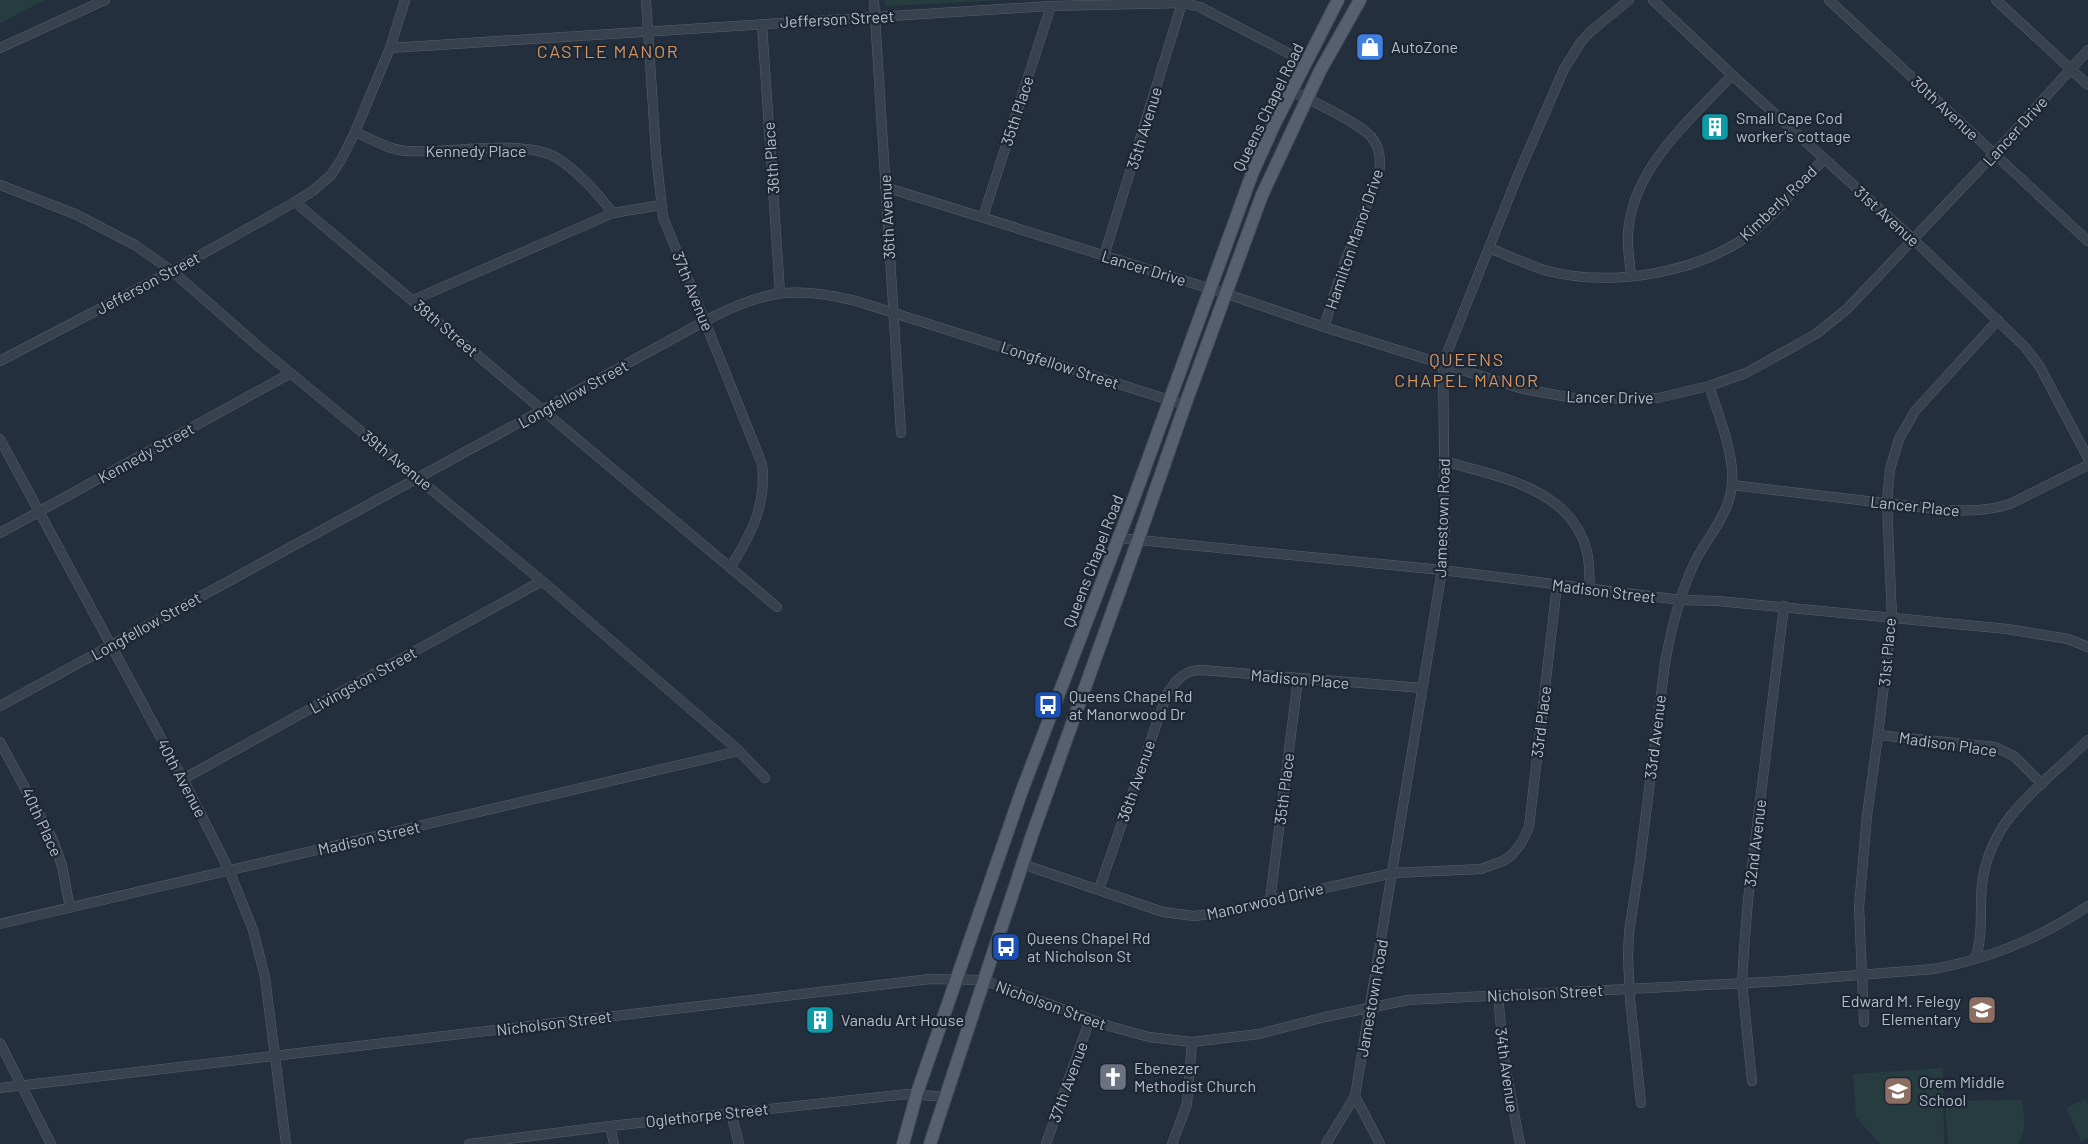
<svg xmlns="http://www.w3.org/2000/svg" width="2088" height="1144" font-family="Barlow,sans-serif">
  <style>
    .green { fill: #263c3f }
    .lines { fill: none; stroke-linecap: round; stroke-linejoin: round }
    .minor-casing { stroke: #565f6c; stroke-width: 10 }
    .major-casing { stroke: #414a57; stroke-width: 14 }
    .minor { stroke: #38414e; stroke-width: 9 }
    .major { stroke: #56606e; stroke-width: 12 }
    .labels { text-anchor: middle; stroke-width: 4.5; stroke-linejoin: round; paint-order: stroke }
    .street-label { font-size: 16px; fill: #b4bcc9; stroke: #1d2633 }
    .poi-label { font-size: 16px; fill: #b4bcc9; stroke: #1d2633; text-anchor: start }
    .neighbourhood-label { font-size: 18px; letter-spacing: 1.5px; fill: #d59563; stroke: #1d2633 }
  </style>
  <rect width="100%" height="100%" fill="#242f3e"/>
  <g class="green">
    <path d="M0,0H45L0,23Z"/>
    <path d="M885,0H1003L885,6Z"/>
    <path d="M1943,1068L1944,1144H1882L1878,1142L1856,1117L1853,1074Z"/>
    <path d="M2086,1099L2088,1104V1138L2081,1141L2066,1108Z"/>
    <path d="M2022,1100C2024,1116 2027,1130 2018,1144H1948L1945,1101Z"/>
  </g>
  <g class="lines">
    <g class="minor-casing">
      <g id="minor">
        <path d="M646,0L656,154L663,217L762,464C767,504 751,535 730,568"/>
        <path d="M874,0L901,433"/>
        <path d="M1653,0L1732,75L1913,239L2025,347L2040,367L2088,458"/>
        <path d="M1829,0L2088,241"/>
        <path d="M1996,0L2088,85"/>
        <path d="M762,24L780,293"/>
        <path d="M0,48L105,0"/>
        <path d="M390,48L1051,6L1183,3L1200,7L1307,63"/>
        <path d="M1292,91C1310,100 1362,124 1372,138C1381,149 1381,161 1379,173L1342,270L1324,327"/>
        <path d="M355,132C371,139 389,150 407,151C447,154 525,138 557,158C579,172 597,193 613,213"/>
        <path d="M0,185L75,214L135,245L172,271L259,347L542,581L736,748L765,778"/>
        <path d="M885,187L1227,294L1324,327L1523,389L1579,399L1658,398L1709,386L1746,373L1816,334L1847,309L1994,154L2088,50"/>
        <path d="M295,202L777,607"/>
        <path d="M983,217L1051,6"/>
        <path d="M1489,248C1507,255 1526,264 1544,270C1610,288 1700,274 1754,231C1779,210 1801,183 1824,159"/>
        <path d="M1104,256L1183,0"/>
        <path d="M1631,276C1630,262 1627,248 1628,234C1632,167 1690,121 1732,75"/>
        <path d="M413,300L613,213L661,205"/>
        <path d="M0,361L172,271L295,202L314,190L331,175L341,160L355,132L390,48L405,0"/>
        <path d="M0,439L183,779L229,870L253,930L265,977L286,1144"/>
        <path d="M1444,461C1498,477 1572,488 1587,552C1590,564 1589,576 1590,589"/>
        <path d="M1732,485L1944,510C1967,511 1988,511 2010,504L2088,465"/>
        <path d="M0,533L291,373"/>
        <path d="M1119,538L1442,570L1681,600L1718,601L2007,629L2068,639L2088,647"/>
        <path d="M0,706L705,321C762,291 793,285 856,301L1185,405"/>
        <path d="M1878,735L1995,747L2014,756L2042,784"/>
        <path d="M0,742L53,840L62,866L70,908"/>
        <path d="M183,779L542,581"/>
        <path d="M1022,864L1163,912L1194,916L1227,912L1270,900L1393,873L1481,869L1503,861L1512,855L1522,842L1529,827L1557,585"/>
        <path d="M1099,889L1167,694C1176,679 1185,670 1202,670L1422,688"/>
        <path d="M1270,900L1298,679"/>
        <path d="M0,924L739,751"/>
        <path d="M1975,959C1985,932 1978,905 1983,877C1995,812 2045,784 2088,740"/>
        <path d="M1498,995L1504,1060L1520,1144"/>
        <path d="M1864,1022L1859,907L1867,816L1878,735L1892,618L1887,503L1890,469L1899,439L1915,411L1998,320"/>
        <path d="M0,1043L51,1144"/>
        <path d="M1752,1081L1742,983L1744,950L1748,900L1784,606"/>
        <path d="M0,1088L930,979L983,980L1109,1026L1149,1037L1192,1042L1259,1034L1325,1017L1408,1000L1784,981L1934,969C1988,959 2042,937 2088,906"/>
        <path d="M1355,1096L1380,1144"/>
        <path d="M1641,1103L1630,999L1628,957L1629,932L1640,861L1665,663C1671,630 1679,596 1693,566C1705,539 1730,515 1732,484C1735,456 1718,413 1709,386"/>
        <path d="M731,1113L739,1144"/>
        <path d="M610,1126L614,1144"/>
        <path d="M469,1144L610,1126L908,1094L946,1097"/>
        <path d="M1046,1144L1090,1019"/>
        <path d="M1172,1144L1187,1104L1192,1042"/>
        <path d="M1326,1144L1355,1096L1442,570L1445,527L1443,363L1518,175L1564,69L1581,42L1590,32L1629,0"/>
      </g>
    </g>
    <g class="major-casing">
      <g id="major">
        <path d="M903,1144L917,1093L1021,793L1135,495L1252,174L1275,123L1338,0"/>
        <path d="M930,1144L1032,835L1138,540L1185,405L1262,195L1320,71L1360,0"/>
      </g>
    </g>
    <use href="#minor" class="minor"/>
    <use href="#major" class="major"/>
  </g>
  <defs>
    <g id="shop-square" transform="scale(1.5)"><rect x="-9" y="-9" width="18" height="18" rx="4" fill="#3f7fe0" stroke="#1d2633"/><path d="M-5-2.5h2.3a2.7 3.5 0 0 1 5.4 0H5L5.5 6h-11ZM-1.5-2.5h3a1.5 2.3 0 0 0-3 0Z" fill="#fff"/></g>
    <g id="building-square" transform="scale(1.5)"><rect x="-9" y="-9" width="18" height="18" rx="4" fill="#0f9aa8" stroke="#1d2633"/><path d="M-4-6H4V6H1V3H-1V6H-4ZM-2.5-4.3h1.7v1.8h-1.7ZM.8-4.3h1.7v1.8H.8ZM-2.5-1h1.7V.8h-1.7ZM.8-1h1.7V.8H.8Z" fill="#fff"/></g>
    <g id="bus-square" transform="scale(1.5)"><rect x="-9" y="-9" width="18" height="18" rx="4" fill="#1a4fb4" stroke="#1d2633"/><path d="M-5-6H5V4H4V6H2V4H-2V6H-4V4H-5ZM-3.5-4V0h7V-4ZM-3.5 1.2v1.5H-2V1.2ZM2 1.2v1.5H3.5V1.2Z" fill="#fff"/></g>
    <g id="school-square" transform="scale(1.5)"><rect x="-9" y="-9" width="18" height="18" rx="4" fill="#8d6e63" stroke="#1d2633"/><path d="M0-5L7-2L0 1L-7-2ZM-4 1L0 2.5L4 1V4Q0 6-4 4Z" fill="#fff"/></g>
    <g id="church-square" transform="scale(1.5)"><rect x="-9" y="-9" width="18" height="18" rx="4" fill="#6b7280" stroke="#1d2633"/><path d="M-1.2-6h2.4v3.5h3.3v2.4h-3.3V6h-2.4V-.1h-3.3v-2.4h3.3Z" fill="#fff"/></g>
  </defs>
  <g fill-rule="evenodd">
    <use href="#shop-square" x="1370" y="47"/>
    <use href="#building-square" x="1715" y="127"/>
    <use href="#bus-square" x="1048" y="705"/>
    <use href="#bus-square" x="1006" y="947"/>
    <use href="#school-square" x="1982" y="1010"/>
    <use href="#building-square" x="820" y="1020"/>
    <use href="#church-square" x="1113" y="1077"/>
    <use href="#school-square" x="1898" y="1091"/>
  </g>
  <g class="labels">
    <g class="street-label">
      <text transform="translate(837 19) rotate(-3)" y="6">Jefferson Street</text>
      <text transform="translate(1268 107) rotate(-64)" y="6">Queens Chapel Road</text>
      <text transform="translate(1945 108) rotate(43)" y="6">30th Avenue</text>
      <text transform="translate(1017 111) rotate(-72)" y="6">35th Place</text>
      <text transform="translate(1144 128) rotate(-73)" y="6">35th Avenue</text>
      <text transform="translate(2015 131) rotate(-48)" y="6">Lancer Drive</text>
      <text x="476" y="157">Kennedy Place</text>
      <text transform="translate(771 158) rotate(-94)" y="6">36th Place</text>
      <text transform="translate(1778 203) rotate(-44)" y="6">Kimberly Road</text>
      <text transform="translate(1887 216) rotate(42)" y="6">31st Avenue</text>
      <text transform="translate(887 217) rotate(-93)" y="6">36th Avenue</text>
      <text transform="translate(1354 239) rotate(-71)" y="6">Hamilton Manor Drive</text>
      <text transform="translate(1144 268) rotate(17)" y="6">Lancer Drive</text>
      <text transform="translate(148 283) rotate(-28)" y="6">Jefferson Street</text>
      <text transform="translate(693 291) rotate(68)" y="6">37th Avenue</text>
      <text transform="translate(446 328) rotate(40)" y="6">38th Street</text>
      <text transform="translate(1060 365) rotate(18)" y="6">Longfellow Street</text>
      <text transform="translate(573 394) rotate(-29)" y="6">Longfellow Street</text>
      <text transform="translate(1610 397) rotate(1)" y="6">Lancer Drive</text>
      <text transform="translate(146 453) rotate(-29)" y="6">Kennedy Street</text>
      <text transform="translate(397 460) rotate(39)" y="6">39th Avenue</text>
      <text transform="translate(1915 506) rotate(6)" y="6">Lancer Place</text>
      <text transform="translate(1442 518) rotate(-88)" y="6">Jamestown Road</text>
      <text transform="translate(1093 561) rotate(-69)" y="6">Queens Chapel Road</text>
      <text transform="translate(1604 591) rotate(7)" y="6">Madison Street</text>
      <text transform="translate(146 626) rotate(-29)" y="6">Longfellow Street</text>
      <text transform="translate(1887 652) rotate(-85)" y="6">31st Place</text>
      <text transform="translate(1300 679) rotate(5)" y="6">Madison Place</text>
      <text transform="translate(363 680) rotate(-29)" y="6">Livingston Street</text>
      <text transform="translate(1541 722) rotate(-83)" y="6">33rd Place</text>
      <text transform="translate(1655 737) rotate(-83)" y="6">33rd Avenue</text>
      <text transform="translate(1948 744) rotate(8)" y="6">Madison Place</text>
      <text transform="translate(182 778) rotate(62)" y="6">40th Avenue</text>
      <text transform="translate(1136 781) rotate(-71)" y="6">36th Avenue</text>
      <text transform="translate(1284 789) rotate(-83)" y="6">35th Place</text>
      <text transform="translate(42 822) rotate(65)" y="6">40th Place</text>
      <text transform="translate(369 838) rotate(-13)" y="6">Madison Street</text>
      <text transform="translate(1755 843) rotate(-83)" y="6">32nd Avenue</text>
      <text transform="translate(1265 901) rotate(-13)" y="6">Manorwood Drive</text>
      <text transform="translate(1545 993) rotate(-3)" y="6">Nicholson Street</text>
      <text transform="translate(1372 998) rotate(-80)" y="6">Jamestown Road</text>
      <text transform="translate(1051 1005) rotate(20)" y="6">Nicholson Street</text>
      <text transform="translate(554 1023) rotate(-7)" y="6">Nicholson Street</text>
      <text transform="translate(1507 1070) rotate(82)" y="6">34th Avenue</text>
      <text transform="translate(1068 1082) rotate(-70)" y="6">37th Avenue</text>
      <text transform="translate(707 1115) rotate(-6)" y="6">Oglethorpe Street</text>
    </g>
    <g class="poi-label">
      <text x="1391" y="53">AutoZone</text>
      <text x="1736" y="124">Small Cape Cod<tspan x="1736" dy="18">worker's cottage</tspan></text>
      <text x="1069" y="702">Queens Chapel Rd<tspan x="1069" dy="18">at Manorwood Dr</tspan></text>
      <text x="1027" y="944">Queens Chapel Rd<tspan x="1027" dy="18">at Nicholson St</tspan></text>
      <text x="1961" y="1007" text-anchor="end">Edward M. Felegy<tspan x="1961" dy="18">Elementary</tspan></text>
      <text x="841" y="1026">Vanadu Art House</text>
      <text x="1134" y="1074">Ebenezer<tspan x="1134" dy="18">Methodist Church</tspan></text>
      <text x="1919" y="1088">Orem Middle<tspan x="1919" dy="18">School</tspan></text>
    </g>
    <g class="neighbourhood-label">
      <text x="608" y="58">CASTLE MANOR</text>
      <text x="1467" y="366">QUEENS<tspan x="1467" dy="21">CHAPEL MANOR</tspan></text>
    </g>
  </g>
</svg>
